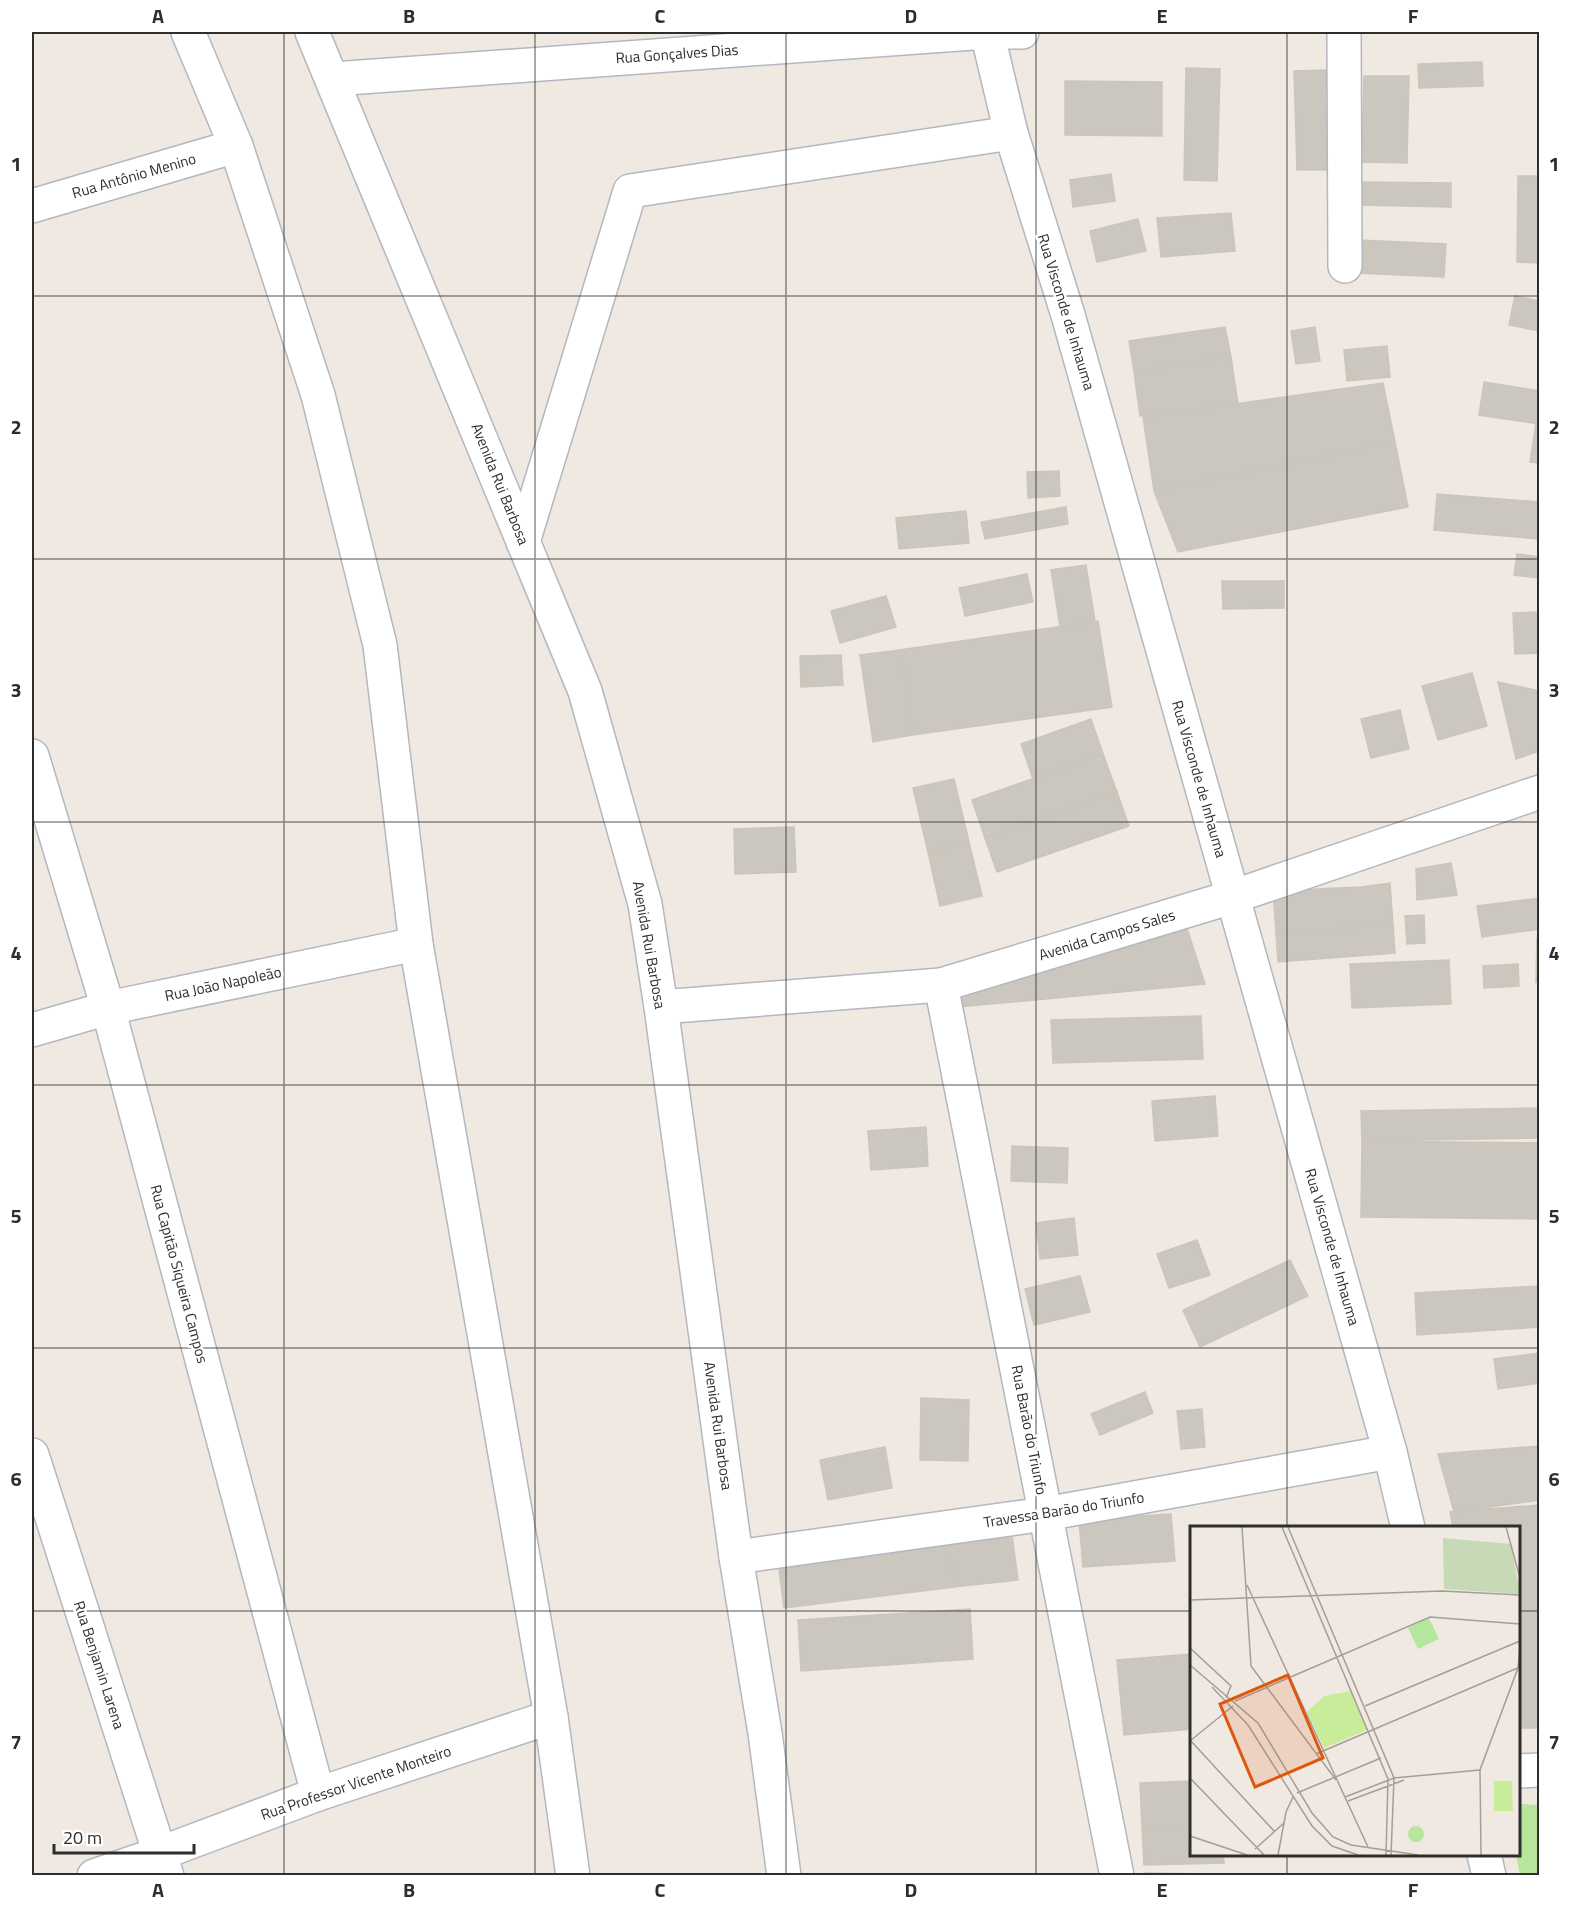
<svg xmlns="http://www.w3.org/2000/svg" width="1571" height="1907" font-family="'Titillium Web',sans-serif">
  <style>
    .green { fill: #b6e59e }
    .building { fill: #cbc7bf; stroke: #cbc5ba; stroke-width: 1.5 }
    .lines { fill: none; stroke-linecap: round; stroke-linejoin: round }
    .pedestrian-casing { stroke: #b4b7c1; stroke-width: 36 }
    .minor-casing { stroke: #b4b7c1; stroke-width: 36 }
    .tertiary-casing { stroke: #b4b7c1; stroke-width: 36 }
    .secondary-casing { stroke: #b4b7c1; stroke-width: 36 }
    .pedestrian { stroke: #fff; stroke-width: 33 }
    .minor { stroke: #fff; stroke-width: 33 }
    .tertiary { stroke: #fff; stroke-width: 33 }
    .secondary { stroke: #fff; stroke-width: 33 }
    .grid { fill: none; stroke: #2e2e2e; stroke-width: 1.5; stroke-opacity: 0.55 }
    .labels { text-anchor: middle; stroke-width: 5; stroke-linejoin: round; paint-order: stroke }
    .street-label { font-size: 15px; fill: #2e2e2e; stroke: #fff }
    .inset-road { fill: none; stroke: #a29e99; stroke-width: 1.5 }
    .view { fill: #df570e; fill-opacity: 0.15; stroke: #df570e; stroke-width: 3 }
    .inset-edge { fill: none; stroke: #2e2e2e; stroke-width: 3 }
    .neatline { fill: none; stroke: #2e2e2e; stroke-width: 2 }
    .grid-label { font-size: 20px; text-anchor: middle; font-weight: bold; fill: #2e2e2e }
  </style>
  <rect width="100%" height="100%" fill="#efe9e1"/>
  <path class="green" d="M1519,1804L1539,1805V1875H1520L1516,1855L1518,1854Z"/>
  <g class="building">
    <path d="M1482,62L1483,86L1419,88L1418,64Z"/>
    <path d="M1186,68L1220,69L1217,181L1184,180Z"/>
    <path d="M1326,70L1330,170H1297L1294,71Z"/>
    <path d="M1364,76H1409L1407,163L1362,162Z"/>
    <path d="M1065,81L1162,82V136L1065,135Z"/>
    <path d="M1111,174L1115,201L1073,207L1070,180Z"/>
    <path d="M1518,176H1540V263L1517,262Z"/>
    <path d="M1358,182L1451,183V207L1358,205Z"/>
    <path d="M1231,213L1235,251L1161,257L1157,218Z"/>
    <path d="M1138,219L1146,251L1097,262L1090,231Z"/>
    <path d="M1358,240L1446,244L1444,277L1357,273Z"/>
    <path d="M1515,296L1540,301V331L1509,325Z"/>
    <path d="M1225,327L1231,357L1134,372L1129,341Z"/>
    <path d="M1315,327L1320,361L1296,364L1291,331Z"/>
    <path d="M1387,346L1390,377L1347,381L1344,350Z"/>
    <path d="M1231,357L1238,404L1140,416L1134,372Z"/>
    <path d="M1484,382L1540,391V424L1479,415Z"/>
    <path d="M1383,383L1395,442L1154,491L1143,417Z"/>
    <path d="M1536,423L1540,424V463L1530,462Z"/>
    <path d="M1395,442L1408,507L1178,552L1154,491Z"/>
    <path d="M1059,471L1060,496L1028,498L1027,472Z"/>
    <path d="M1437,494L1540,502V539L1434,530Z"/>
    <path d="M1066,507L1068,524L985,539L981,522Z"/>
    <path d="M966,511L969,543L899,549L896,518Z"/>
    <path d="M1517,554L1540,557V578L1514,575Z"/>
    <path d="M1086,565L1095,621L1060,627L1051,570Z"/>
    <path d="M1027,574L1033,602L965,616L959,588Z"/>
    <path d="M1222,581H1284V608L1223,609Z"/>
    <path d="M886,596L896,627L840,643L831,611Z"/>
    <path d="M1540,612V653L1515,654L1513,613Z"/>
    <path d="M1098,621L1112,707L913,735L900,650Z"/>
    <path d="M900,650L913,735L873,742L860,655Z"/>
    <path d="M841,655L843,685L801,687L800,656Z"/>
    <path d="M1472,673L1487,726L1438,740L1422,686Z"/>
    <path d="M1498,682L1540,691V751L1516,759Z"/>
    <path d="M1400,710L1409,749L1371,758L1361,719Z"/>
    <path d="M1091,719L1103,754L1033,779L1021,744Z"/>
    <path d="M1103,754L1117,792L985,838L972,800Z"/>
    <path d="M954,779L969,842L928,852L913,788Z"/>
    <path d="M1117,792L1129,826L997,872L985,838Z"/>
    <path d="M794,827L796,872L735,874L734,829Z"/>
    <path d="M969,842L982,896L940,906L928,852Z"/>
    <path d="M1451,863L1457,895L1417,900L1416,869Z"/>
    <path d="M1390,883L1393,925L1276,933L1273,891L1361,887Z"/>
    <path d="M1540,898V929L1482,937L1477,906Z"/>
    <path d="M1424,915L1425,943L1407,944L1405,916Z"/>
    <path d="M1184,919L1205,984L948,1008L955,986Z"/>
    <path d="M1393,925L1395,953L1278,962L1276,933Z"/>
    <path d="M1537,938H1540V982H1536Z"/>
    <path d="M1449,960L1451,1004L1352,1008L1350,964Z"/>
    <path d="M1518,964L1519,986L1484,988L1483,966Z"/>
    <path d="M1201,1016L1203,1059L1053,1063L1051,1020Z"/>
    <path d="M1215,1096L1218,1136L1155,1141L1152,1101Z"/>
    <path d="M1540,1108V1138L1362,1141L1361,1111Z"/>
    <path d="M926,1127L928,1166L871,1170L868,1131Z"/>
    <path d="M1362,1141L1540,1143V1219L1361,1217Z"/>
    <path d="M1012,1146L1068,1148L1067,1183L1011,1181Z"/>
    <path d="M1074,1218L1078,1255L1040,1259L1036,1223Z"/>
    <path d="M1197,1240L1210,1275L1169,1288L1157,1254Z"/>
    <path d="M1290,1260L1308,1296L1200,1347L1183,1310Z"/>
    <path d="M1080,1276L1090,1312L1034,1325L1025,1289Z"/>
    <path d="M1540,1286V1327L1417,1335L1415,1293Z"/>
    <path d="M1540,1353V1383L1498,1389L1494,1359Z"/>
    <path d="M1145,1392L1153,1413L1100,1435L1091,1414Z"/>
    <path d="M921,1398L969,1400L968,1461L920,1460Z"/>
    <path d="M1202,1409L1205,1447L1181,1449L1177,1411Z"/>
    <path d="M1540,1446V1500L1454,1512L1438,1454Z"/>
    <path d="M885,1447L892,1488L828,1500L820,1460Z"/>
    <path d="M1540,1505V1728H1518V1528H1453L1450,1512Z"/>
    <path d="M1171,1514L1175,1561L1083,1567L1079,1520Z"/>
    <path d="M1012,1535L1018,1580L954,1587L949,1541Z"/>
    <path d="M949,1541L954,1587L784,1608L778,1562Z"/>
    <path d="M970,1609L973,1659L801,1671L798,1620Z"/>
    <path d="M1192,1654V1729L1124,1735L1117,1660Z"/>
    <path d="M1192,1781V1825L1142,1827L1140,1783Z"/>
    <path d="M1192,1825V1854H1223L1224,1863L1144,1865L1142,1827Z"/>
    <path d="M1144,1873L1219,1874V1876H1144Z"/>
  </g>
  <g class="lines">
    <g class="pedestrian-casing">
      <path id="pedestrian" d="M523,542L630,191L1011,133"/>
    </g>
    <g class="minor-casing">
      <g id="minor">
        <path d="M1344,32L1345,266"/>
        <path d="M32,756L108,1008L318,1794"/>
        <path d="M941,985L1117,1876"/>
        <path d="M661,1007L941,985L1232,897L1540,792"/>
        <path d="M32,1030L108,1008L416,944"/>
        <path d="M32,1455L167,1876"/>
        <path d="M736,1557L1045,1514L1390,1452"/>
        <path d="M94,1876L161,1853L318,1794L551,1717"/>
      </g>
    </g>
    <g class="tertiary-casing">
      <g id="tertiary">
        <path d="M987,32L1011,133L1068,315L1390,1452L1408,1528"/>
        <path d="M333,79L987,32H1022"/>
        <path d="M32,206L236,146"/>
        <path d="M1518,1771L1540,1770"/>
        <path d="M1484,1854L1489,1876"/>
      </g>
    </g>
    <g class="secondary-casing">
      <g id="secondary">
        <path d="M188,32L236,146L318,395L380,645L416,944L551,1717L573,1876"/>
        <path d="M312,32L585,691L645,904L661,1007L736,1557L765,1733L784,1876"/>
      </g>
    </g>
    <use href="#pedestrian" class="pedestrian"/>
    <use href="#minor" class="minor"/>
    <use href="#tertiary" class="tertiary"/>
    <use href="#secondary" class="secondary"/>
  </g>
  <path class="grid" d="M284,32V1876M535,32V1876M786,32V1876M1036,32V1876M1287,32V1528M32,296H1540M32,559H1540M32,822H1540M32,1085H1540M32,1348H1540M32,1611H1192M1518,1611H1540M1287,1854V1876"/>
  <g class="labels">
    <g class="street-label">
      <text transform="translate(677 54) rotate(-4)" y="5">Rua Gonçalves Dias</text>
      <text transform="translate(134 176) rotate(-16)" y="5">Rua Antônio Menino</text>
      <text transform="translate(1066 312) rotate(73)" y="5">Rua Visconde de Inhauma</text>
      <text transform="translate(500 484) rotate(68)" y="5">Avenida Rui Barbosa</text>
      <text transform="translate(1199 779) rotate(74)" y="5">Rua Visconde de Inhauma</text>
      <text transform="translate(1107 935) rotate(-17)" y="5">Avenida Campos Sales</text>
      <text transform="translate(649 945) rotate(80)" y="5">Avenida Rui Barbosa</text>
      <text transform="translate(223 984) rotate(-12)" y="5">Rua João Napoleão</text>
      <text transform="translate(1332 1247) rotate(74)" y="5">Rua Visconde de Inhauma</text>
      <text transform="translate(179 1274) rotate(75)" y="5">Rua Capitão Siqueira Campos</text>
      <text transform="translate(718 1426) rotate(82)" y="5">Avenida Rui Barbosa</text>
      <text transform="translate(1029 1430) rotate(79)" y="5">Rua Barão do Triunfo</text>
      <text transform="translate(1064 1510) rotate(-9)" y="5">Travessa Barão do Triunfo</text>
      <text transform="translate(99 1665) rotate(72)" y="5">Rua Benjamin Larena</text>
      <text transform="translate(356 1783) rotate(-19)" y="5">Rua Professor Vicente Monteiro</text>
    </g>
  </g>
  <g transform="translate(1190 1526)">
    <rect width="330" height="330" fill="#efe9e1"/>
    <path d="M239,92L249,113L228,123L218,102ZM218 308a8 8 0 1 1 16 0a8 8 0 1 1-16 0Z" fill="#b6e59e"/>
    <path d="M253,12L321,18L330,68L254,63Z" fill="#c8d9b8"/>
    <path d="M161,165L177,204L134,222L117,186L134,170ZM304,255H322L323,285H304Z" fill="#c9ec9a"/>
    <path class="inset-road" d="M52,1L61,140L146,254M92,1L198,253L196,329M98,1L204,252L201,329M316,1L330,52M57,59L178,321M0,74L252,65L330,69M0,122L41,160L36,172M0,139L68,197L122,287L143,311L161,319L228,329M22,161L58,199L122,300L142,320L168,329M45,175L240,91L330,98M175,180L330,115M0,214L84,305M0,215L43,180M126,228L330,141M0,252L74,329M107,267L191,232M155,271L204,252L290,244M158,275L214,254M0,310L57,329M65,323L94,297M88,329L96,286L103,271M291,329L290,244L328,142L330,123"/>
    <path class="view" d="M98,149L133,232L65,261L30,178Z"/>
    <rect width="330" height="330" class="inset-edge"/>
  </g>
  <rect width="1571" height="1907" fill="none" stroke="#ffffff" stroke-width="66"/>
  <path d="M54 1844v9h140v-9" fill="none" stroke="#2e2e2e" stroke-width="3"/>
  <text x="63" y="1844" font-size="18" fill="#2e2e2e" stroke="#ffffff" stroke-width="4.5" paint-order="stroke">20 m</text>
  <rect x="33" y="33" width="1505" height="1841" class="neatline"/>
  <g class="grid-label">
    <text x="158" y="23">A</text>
    <text x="409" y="23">B</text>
    <text x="660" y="23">C</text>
    <text x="911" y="23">D</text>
    <text x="1162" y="23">E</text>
    <text x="1413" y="23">F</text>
    <text x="16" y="171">1</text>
    <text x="1554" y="171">1</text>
    <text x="16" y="434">2</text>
    <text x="1554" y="434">2</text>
    <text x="16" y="697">3</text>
    <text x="1554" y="697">3</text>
    <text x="16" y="960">4</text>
    <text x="1554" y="960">4</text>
    <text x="16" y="1223">5</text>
    <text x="1554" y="1223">5</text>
    <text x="16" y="1486">6</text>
    <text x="1554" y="1486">6</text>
    <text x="16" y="1749">7</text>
    <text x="1554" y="1749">7</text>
    <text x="158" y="1897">A</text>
    <text x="409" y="1897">B</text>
    <text x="660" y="1897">C</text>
    <text x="911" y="1897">D</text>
    <text x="1162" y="1897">E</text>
    <text x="1413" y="1897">F</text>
  </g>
</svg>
